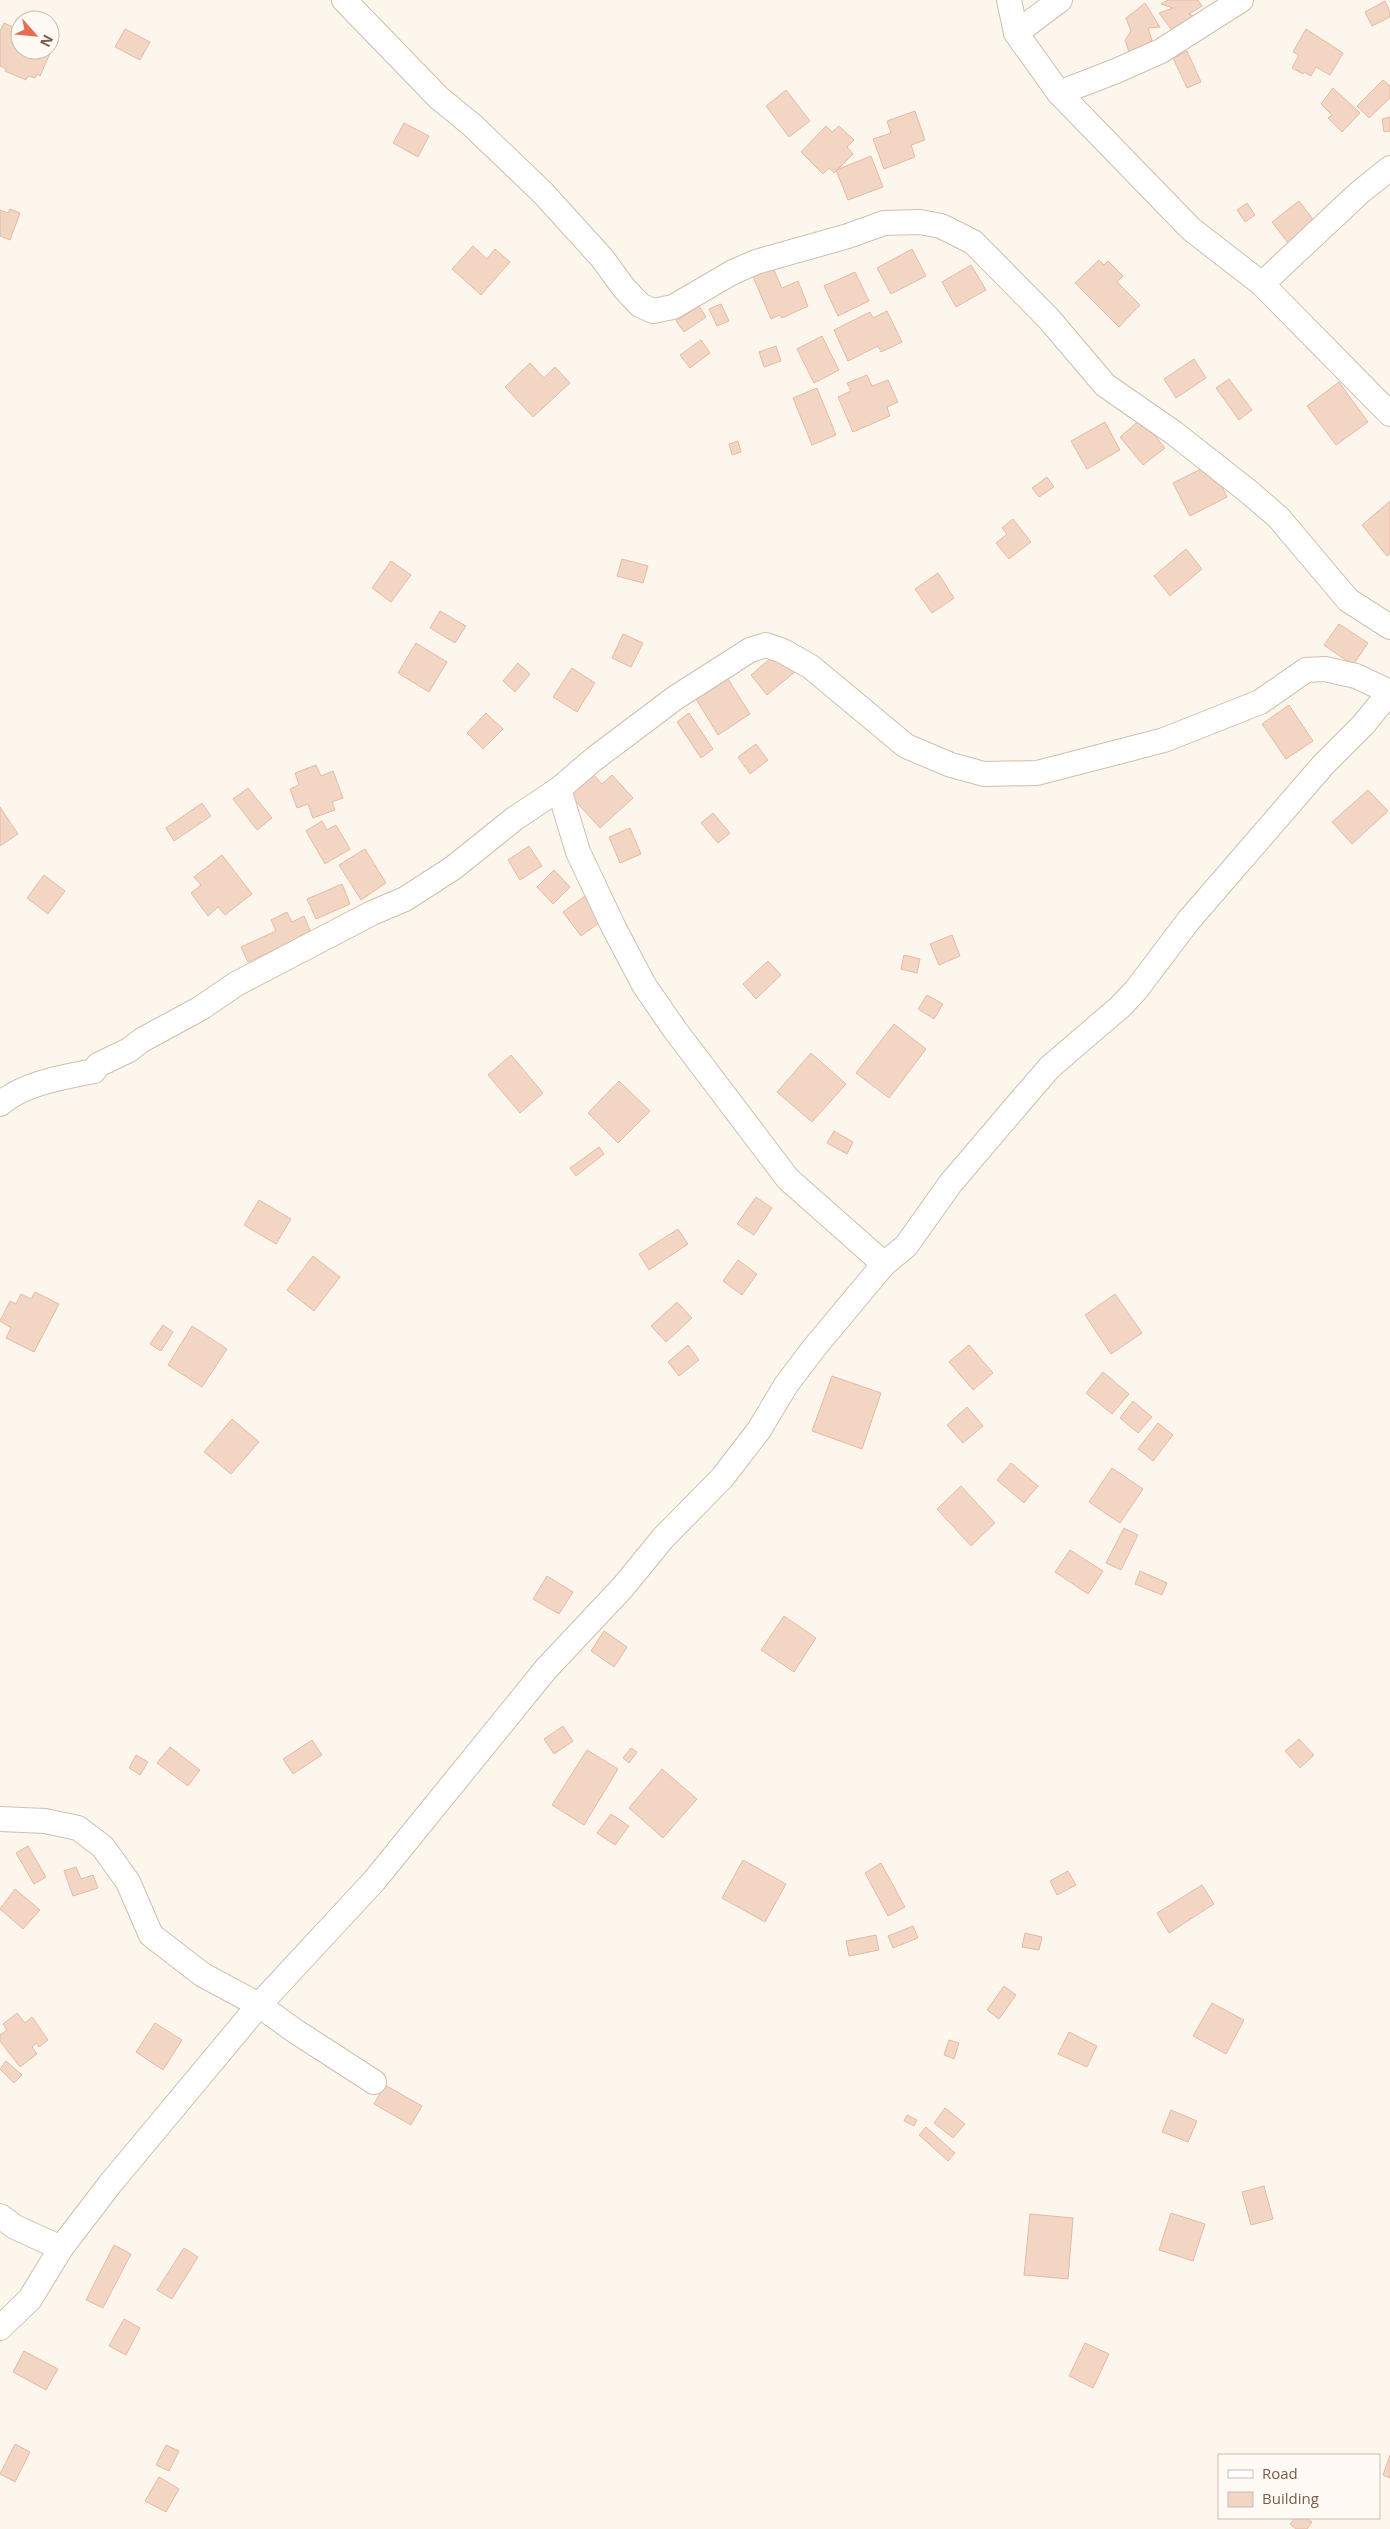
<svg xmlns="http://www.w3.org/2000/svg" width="1390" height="2529" font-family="'Open Sans',sans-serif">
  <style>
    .building { fill: #f3d5c3; stroke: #e6bba3 }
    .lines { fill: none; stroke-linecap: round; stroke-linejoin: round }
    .minor-casing { stroke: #d1beb0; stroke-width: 26 }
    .minor { stroke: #fff; stroke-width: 24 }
  </style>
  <rect width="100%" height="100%" fill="#fdf6ec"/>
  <g class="building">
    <path d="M1168,0H1198L1202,6L1189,14L1198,17L1174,33L1159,13L1173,8L1161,4Z"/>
    <path d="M1385,1L1390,12V17L1372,26L1365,12Z"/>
    <path d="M1145,3L1160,27L1148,28L1152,40L1131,58L1125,40L1131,31L1126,18Z"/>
    <path d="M4,23L20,30V50L52,49L40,76L37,74L35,78L28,76L26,80L5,71L6,69L0,66V31Z"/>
    <path d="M125,29L150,42L140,60L115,47Z"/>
    <path d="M1306,29L1343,53L1330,75L1316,67L1311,76L1304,72L1303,74L1292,68L1299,55L1293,52Z"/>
    <path d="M1187,51L1201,82L1187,88L1173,58Z"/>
    <path d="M1383,80L1390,86V98L1369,118L1357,106Z"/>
    <path d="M1333,88L1360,113L1342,132L1328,118L1332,115L1321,104Z"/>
    <path d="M786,90L810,121L789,137L766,106Z"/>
    <path d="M915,111L925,140L911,145L915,157L884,169L873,139L891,133L887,121Z"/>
    <path d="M1390,117V131L1384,132L1382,119Z"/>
    <path d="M404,123L429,136L418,157L393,143Z"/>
    <path d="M826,126L832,132L839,126L854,140L847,147L853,154L834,173L829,168L823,174L801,152Z"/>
    <path d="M871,156L883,187L848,200L836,170Z"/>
    <path d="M1299,201L1318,226L1291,247L1272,222Z"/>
    <path d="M1247,203L1255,215L1245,222L1237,210Z"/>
    <path d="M10,209L20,213L10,240L0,236V210L8,213Z"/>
    <path d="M473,246L487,259L495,249L510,262L481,295L452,269Z"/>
    <path d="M912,249L926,276L891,294L877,268Z"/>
    <path d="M1099,260L1104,265L1108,261L1123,276L1117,282L1140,305L1119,327L1075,283Z"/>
    <path d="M971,265L986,290L956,307L942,282Z"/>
    <path d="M772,266L782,288L798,281L808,306L782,318L780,315L771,319L752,274Z"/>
    <path d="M855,272L869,301L838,316L824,286Z"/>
    <path d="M721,304L729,321L717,326L709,309Z"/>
    <path d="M699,306L706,317L684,332L676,321Z"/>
    <path d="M887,311L902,342L881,352L878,346L848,361L834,330L870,312L873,318Z"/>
    <path d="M822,336L839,370L814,383L797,349Z"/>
    <path d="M701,340L710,353L690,368L680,355Z"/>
    <path d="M776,346L781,361L764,367L759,352Z"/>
    <path d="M1194,359L1206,378L1176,398L1164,379Z"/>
    <path d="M530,363L544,378L555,367L570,383L533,417L505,387Z"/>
    <path d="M867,375L872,386L888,380L898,402L887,407L890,416L853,432L838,397L851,391L847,383Z"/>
    <path d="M1229,379L1252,410L1239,420L1216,388Z"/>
    <path d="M1339,382L1368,422L1336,445L1307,406Z"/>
    <path d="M817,388L836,435L812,445L793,398Z"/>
    <path d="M1141,419L1165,448L1143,465L1120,437Z"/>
    <path d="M1105,422L1120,450L1087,469L1071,441Z"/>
    <path d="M738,441L741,452L732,455L729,444Z"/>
    <path d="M1211,464L1227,497L1190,516L1173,483Z"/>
    <path d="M1047,477L1054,487L1039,497L1032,488Z"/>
    <path d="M1390,501V554L1387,556L1362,525Z"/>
    <path d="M1013,519L1031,542L1009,559L996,543L1007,534L1002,528Z"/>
    <path d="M1186,549L1202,569L1170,596L1154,576Z"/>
    <path d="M622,559L648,566L643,583L617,576Z"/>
    <path d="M391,561L411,575L391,602L372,588Z"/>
    <path d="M938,573L954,598L932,613L915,589Z"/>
    <path d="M440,611L466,626L455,643L430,628Z"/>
    <path d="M1339,624L1368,643L1353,665L1324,645Z"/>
    <path d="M623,634L643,643L631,667L612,658Z"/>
    <path d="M416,643L447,662L429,692L398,673Z"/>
    <path d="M779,651L796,671L767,695L751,675Z"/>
    <path d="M518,663L530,674L515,692L503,681Z"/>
    <path d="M572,668L595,683L577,712L553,697Z"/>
    <path d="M728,679L750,714L718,735L696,699Z"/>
    <path d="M1289,705L1313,741L1286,759L1262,724Z"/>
    <path d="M486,713L503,729L483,749L467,733Z"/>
    <path d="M689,713L713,749L701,758L677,722Z"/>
    <path d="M756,744L768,760L750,774L738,757Z"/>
    <path d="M316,765L321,776L333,771L343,798L332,802L335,810L313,818L308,804L297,808L290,789L299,785L295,773Z"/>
    <path d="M593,774L602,784L612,775L633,798L600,828L570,795Z"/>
    <path d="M248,788L272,818L257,830L233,799Z"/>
    <path d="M1368,790L1388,811L1352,844L1332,822Z"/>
    <path d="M202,803L211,816L174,841L166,828Z"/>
    <path d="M0,807L18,834L0,846Z"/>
    <path d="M713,813L730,833L718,843L701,823Z"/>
    <path d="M322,821L327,830L336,825L350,849L325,864L306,831Z"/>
    <path d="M630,828L641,854L620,863L609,837Z"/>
    <path d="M529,846L542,866L520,880L508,860Z"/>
    <path d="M365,849L386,883L361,900L339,865Z"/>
    <path d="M222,855L252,894L225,915L218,907L208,916L191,893L201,885L194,877Z"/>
    <path d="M554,870L570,887L553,904L537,887Z"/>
    <path d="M44,875L65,891L48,914L27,898Z"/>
    <path d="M342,884L350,904L316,919L307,899Z"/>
    <path d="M589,893L607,917L581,936L563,912Z"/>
    <path d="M287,912L292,922L304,916L311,933L248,962L241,947L276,931L271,920Z"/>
    <path d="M952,935L960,956L939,965L930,944Z"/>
    <path d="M904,955L920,959L917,973L901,969Z"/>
    <path d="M768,961L781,975L756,999L743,984Z"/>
    <path d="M927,995L943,1004L934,1019L918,1009Z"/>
    <path d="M894,1024L926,1049L889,1098L856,1073Z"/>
    <path d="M811,1053L846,1084L812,1122L777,1092Z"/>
    <path d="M511,1055L543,1093L520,1113L488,1075Z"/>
    <path d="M619,1081L650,1111L618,1143L588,1113Z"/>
    <path d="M834,1131L853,1142L847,1154L827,1143Z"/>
    <path d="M599,1147L604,1154L576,1176L570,1168Z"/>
    <path d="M756,1197L772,1208L754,1235L737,1224Z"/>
    <path d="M259,1200L291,1219L276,1244L244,1225Z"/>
    <path d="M678,1229L688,1244L649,1270L639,1254Z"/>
    <path d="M313,1256L340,1277L314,1311L287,1290Z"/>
    <path d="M738,1260L757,1274L742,1295L723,1281Z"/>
    <path d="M35,1292L59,1304L34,1352L6,1338L11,1328L0,1321L10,1301L16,1304L21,1294L31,1299Z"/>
    <path d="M1115,1294L1142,1333L1111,1354L1085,1315Z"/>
    <path d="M677,1302L692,1318L666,1342L651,1326Z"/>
    <path d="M163,1325L173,1332L161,1351L150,1344Z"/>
    <path d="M192,1326L227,1349L202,1387L168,1365Z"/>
    <path d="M688,1345L699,1360L679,1376L668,1362Z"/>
    <path d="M969,1345L993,1373L973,1390L949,1362Z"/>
    <path d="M1103,1372L1129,1394L1112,1414L1086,1393Z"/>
    <path d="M832,1376L881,1393L862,1449L812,1431Z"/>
    <path d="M1133,1401L1152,1417L1138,1433L1120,1418Z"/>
    <path d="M967,1407L983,1426L963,1443L947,1425Z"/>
    <path d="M232,1419L259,1442L231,1474L204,1452Z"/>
    <path d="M1158,1423L1173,1435L1153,1461L1138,1449Z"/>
    <path d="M1011,1463L1038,1486L1024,1503L997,1480Z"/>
    <path d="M1112,1468L1143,1489L1120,1523L1089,1502Z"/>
    <path d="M961,1486L995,1523L971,1546L937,1509Z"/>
    <path d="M1124,1528L1138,1535L1121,1570L1106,1563Z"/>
    <path d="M1070,1550L1103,1571L1088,1594L1055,1572Z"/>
    <path d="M1140,1571L1167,1583L1162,1595L1135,1584Z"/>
    <path d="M547,1576L573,1592L559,1614L533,1599Z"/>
    <path d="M784,1616L816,1638L794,1672L761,1650Z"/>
    <path d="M604,1631L627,1647L614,1667L591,1651Z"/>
    <path d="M563,1726L573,1741L554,1754L544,1739Z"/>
    <path d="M1299,1739L1314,1755L1300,1768L1285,1751Z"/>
    <path d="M312,1740L322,1755L293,1774L283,1759Z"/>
    <path d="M170,1747L200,1770L188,1786L157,1763Z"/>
    <path d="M631,1748L637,1752L629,1763L623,1758Z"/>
    <path d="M587,1750L618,1769L584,1825L552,1805Z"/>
    <path d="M136,1755L148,1762L140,1775L129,1768Z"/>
    <path d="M662,1769L697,1799L663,1838L629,1808Z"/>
    <path d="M611,1814L629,1826L615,1845L597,1833Z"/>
    <path d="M28,1846L46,1877L34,1884L16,1853Z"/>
    <path d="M743,1860L786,1884L765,1922L722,1898Z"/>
    <path d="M881,1863L905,1907L888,1916L865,1873Z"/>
    <path d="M76,1867L81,1879L93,1875L98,1888L73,1896L64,1871Z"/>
    <path d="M1068,1871L1076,1885L1057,1895L1050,1881Z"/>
    <path d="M1202,1885L1214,1904L1169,1933L1157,1913Z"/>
    <path d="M15,1889L40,1910L23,1929L0,1909Z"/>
    <path d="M913,1926L918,1938L893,1948L888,1936Z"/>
    <path d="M1025,1933L1042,1937L1039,1950L1022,1947Z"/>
    <path d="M876,1935L879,1950L849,1956L846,1941Z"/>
    <path d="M1004,1986L1016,1995L999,2019L987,2010Z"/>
    <path d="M1212,2003L1244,2020L1226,2054L1193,2036Z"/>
    <path d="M17,2013L25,2023L32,2017L48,2040L39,2047L37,2043L32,2047L37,2054L20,2067L0,2041V2035L7,2030L3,2024Z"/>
    <path d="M155,2023L182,2040L163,2070L136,2052Z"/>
    <path d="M1069,2032L1097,2046L1087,2067L1058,2054Z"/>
    <path d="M949,2040L959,2043L954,2059L944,2055Z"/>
    <path d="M6,2061L22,2075L14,2083L0,2069Z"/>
    <path d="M385,2085L422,2106L411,2125L374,2104Z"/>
    <path d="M945,2108L965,2124L953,2138L934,2123Z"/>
    <path d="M1171,2110L1197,2121L1188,2142L1162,2132Z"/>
    <path d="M907,2115L917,2120L914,2126L904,2121Z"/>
    <path d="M926,2127L955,2153L948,2161L919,2135Z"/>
    <path d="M1264,2186L1273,2219L1251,2225L1242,2192Z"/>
    <path d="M1171,2213L1205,2224L1193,2261L1159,2250Z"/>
    <path d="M1030,2214L1073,2218L1068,2279L1024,2275Z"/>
    <path d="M114,2245L131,2254L103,2308L86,2300Z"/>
    <path d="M184,2248L198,2257L172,2299L157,2290Z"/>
    <path d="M124,2319L140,2328L126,2355L109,2346Z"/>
    <path d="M1085,2343L1109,2354L1093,2388L1069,2376Z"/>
    <path d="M24,2351L58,2369L46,2390L13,2372Z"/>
    <path d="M15,2444L30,2452L15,2482L0,2474Z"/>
    <path d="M166,2445L179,2451L169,2471L156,2465Z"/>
    <path d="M1390,2455V2478L1383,2475Z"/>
    <path d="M159,2477L179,2489L166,2512L145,2501Z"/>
    <path d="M1295,2518H1307L1312,2522L1307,2529H1296L1290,2524Z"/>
  </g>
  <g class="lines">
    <g class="minor-casing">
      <g id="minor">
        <path d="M344,0L439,98L472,125L543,193L602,258L624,288L640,305L653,311L673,307L733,272L756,262L848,236L884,223L920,222L941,226L973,242L1049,319L1105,385L1174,433L1249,492L1279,518L1348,600L1390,627"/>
        <path d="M1009,0L1016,33L1059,93L1191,229L1262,284L1390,414"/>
        <path d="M1016,33L1060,0"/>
        <path d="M1059,93L1116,71L1161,51L1241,0"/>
        <path d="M1262,284L1359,193L1390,168"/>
        <path d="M559,789L578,852L613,926L644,985L675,1030L788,1179L884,1264"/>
        <path d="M0,1104C24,1083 64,1077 94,1071L98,1065L129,1050L142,1040L201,1008L236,984L372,913L405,899L453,868L514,819L559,789L594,759L675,698L750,650L766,645L783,651L811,667L906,746L951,765L984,774L1037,773L1164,740L1260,702L1306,670L1325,669L1356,676L1390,692"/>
        <path d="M0,1819L45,1821L78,1828L103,1847L128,1882L151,1935L203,1975L259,2005L295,2031L374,2082"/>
        <path d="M0,2216L15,2227L61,2248"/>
        <path d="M0,2328L30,2299L61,2248L110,2184L259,2005L374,1881L546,1669L623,1587L663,1538L722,1478L759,1430L786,1385L814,1348L884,1264L906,1246L950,1184L1024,1097L1050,1067L1120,1007L1136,990L1189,920L1324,764L1363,725L1390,692"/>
      </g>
    </g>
    <use href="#minor" class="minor"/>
  </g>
  <rect x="1218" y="2454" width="162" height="65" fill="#fffaf3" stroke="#cabbb1"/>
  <rect x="1228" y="2470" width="25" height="8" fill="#ffffff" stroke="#cabbb1"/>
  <text x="1262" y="2479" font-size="15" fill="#7a5c4d">Road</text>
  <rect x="1228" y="2492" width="25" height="15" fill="#f3d5c3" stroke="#cabbb1"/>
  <text x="1262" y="2504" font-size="15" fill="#7a5c4d">Building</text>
  <g transform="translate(35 35) rotate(117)"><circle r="24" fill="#fffaf3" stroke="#cabbb1"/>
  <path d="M0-4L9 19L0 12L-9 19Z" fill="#e76f51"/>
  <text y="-8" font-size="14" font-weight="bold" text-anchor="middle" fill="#7a5c4d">N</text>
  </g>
</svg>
